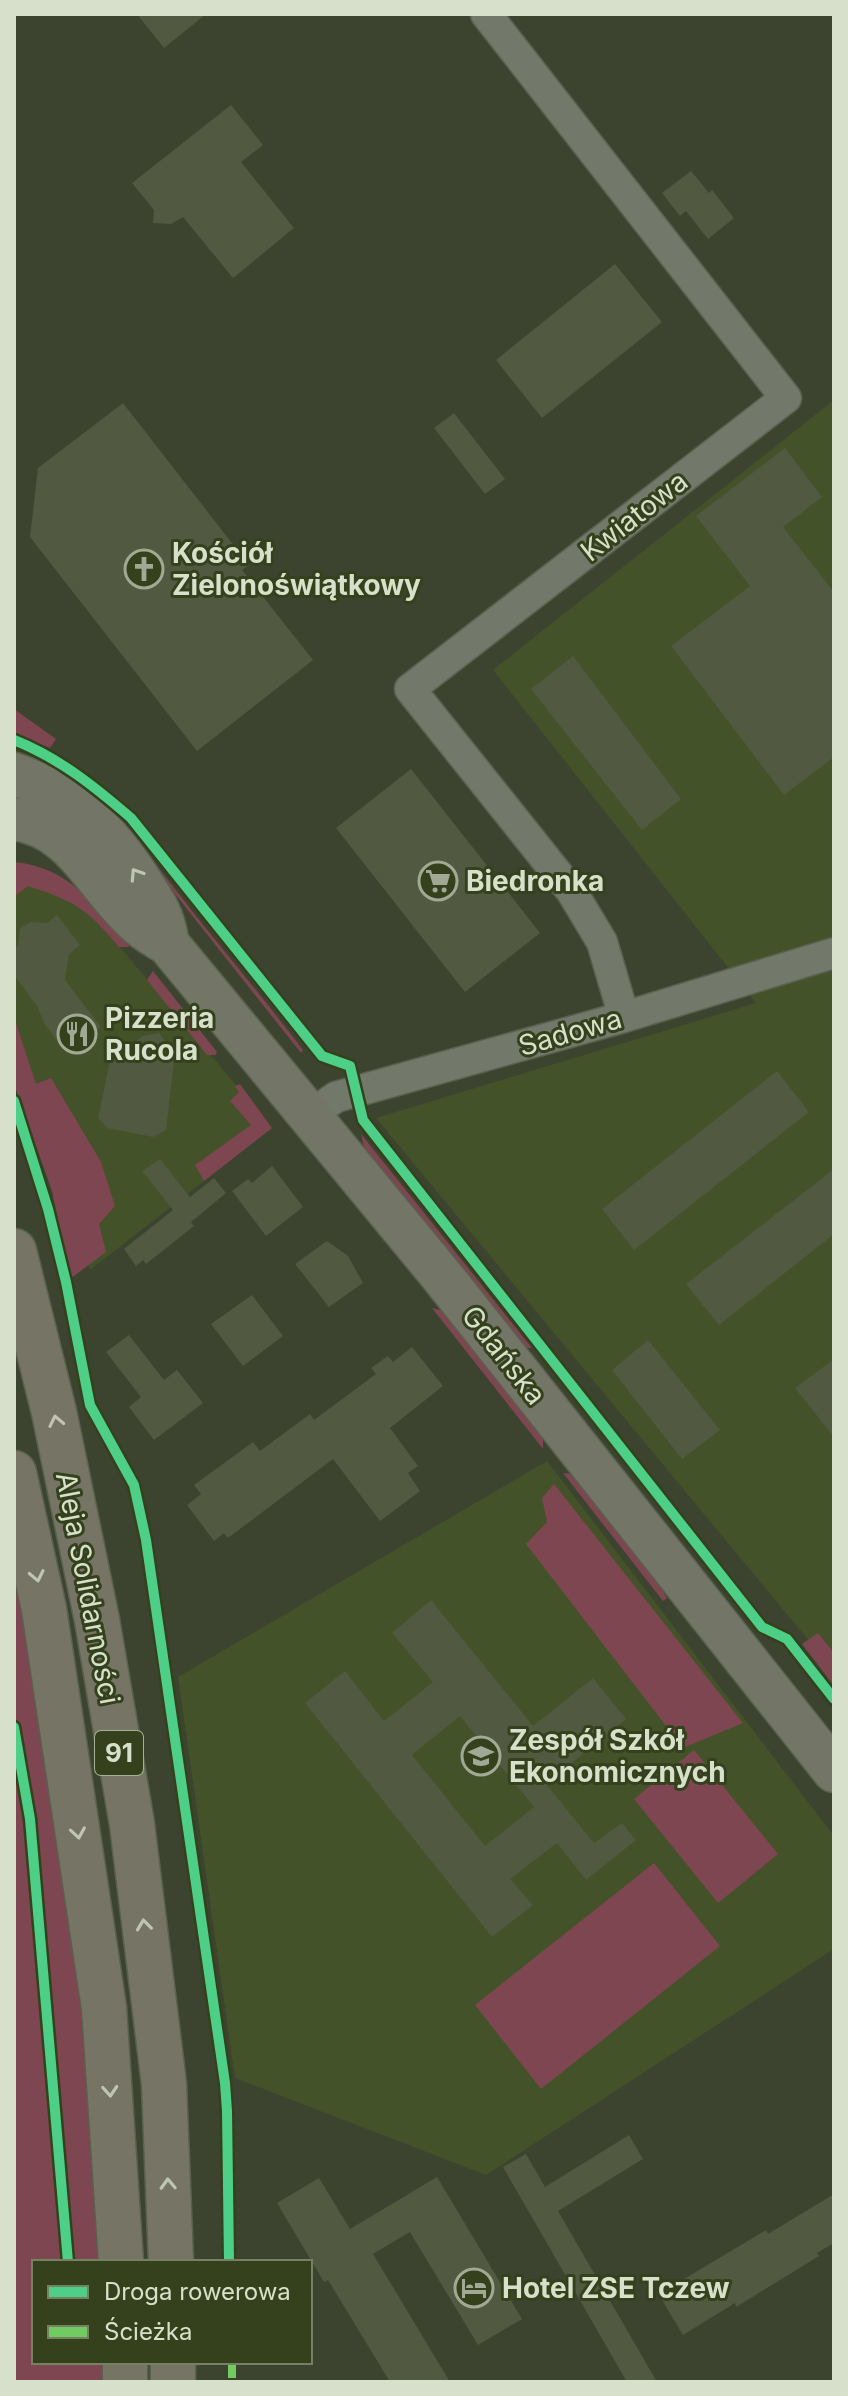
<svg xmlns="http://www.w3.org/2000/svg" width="848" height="2396" font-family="Inter,sans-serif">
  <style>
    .built { fill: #435228 }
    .green { fill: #7e4651 }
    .building { fill: #515940; fill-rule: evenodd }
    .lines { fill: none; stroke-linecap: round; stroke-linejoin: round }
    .street-casing { stroke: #59614e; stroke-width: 33 }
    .secondary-casing { stroke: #59614e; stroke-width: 45 }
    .primary-casing { stroke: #59614e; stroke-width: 47 }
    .street { stroke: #72786a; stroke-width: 30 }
    .secondary { stroke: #737666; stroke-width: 42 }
    .primary { stroke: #767565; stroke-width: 44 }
    .quiet { stroke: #71cb61; stroke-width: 8; stroke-dasharray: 16 8; stroke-linecap: butt }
    .cycleway-casing { stroke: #34411c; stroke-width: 15 }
    .cycleway { stroke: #4dcf88; stroke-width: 10 }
    .oneway { stroke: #bec6b1 }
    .oneway2 { stroke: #bfc5b1 }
    .labels { text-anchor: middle; stroke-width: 6; stroke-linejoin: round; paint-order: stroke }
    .shield { fill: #34411c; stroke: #a6b096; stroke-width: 2 }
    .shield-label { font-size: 26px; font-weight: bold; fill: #d7e0ca }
    .street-label { font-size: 28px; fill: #d7e0ca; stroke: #34411c }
    .poi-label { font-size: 28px; font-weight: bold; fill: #d7e0ca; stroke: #34411c; text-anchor: start }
  </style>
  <rect width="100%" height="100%" fill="#3c442f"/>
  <g class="built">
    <path d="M834,400V1671L376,1118L756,1003L493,670Z"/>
    <path d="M24,881L82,902L272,1128L90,1270L14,1024V890Z"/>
    <path d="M547,1461L834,1836V1949L486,2175L235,2078L178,1677Z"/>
  </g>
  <g class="green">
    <path d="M14,709L56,739L50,748L14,734Z"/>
    <path d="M14,751C98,780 151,859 204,926C237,967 271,1008 303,1050L301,1053L145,856L43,765L14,753Z"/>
    <path d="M14,862C68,866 97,907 131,944L128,947H119C86,908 76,902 28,886L14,897Z"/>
    <path d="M153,971L217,1052L215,1055H207L147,980Z"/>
    <path d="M14,1017L36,1084L51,1078L101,1162L115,1206L99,1224L106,1252L70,1279L52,1191L14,1084Z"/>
    <path d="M240,1084L272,1128L204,1181L195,1165L251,1125L230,1101L239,1092L235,1086Z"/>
    <path d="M361,1134L532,1348H522L365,1153Z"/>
    <path d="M432,1308L444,1311L543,1436V1449Z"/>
    <path d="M563,1473L572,1474L641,1556L667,1598L663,1601Z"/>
    <path d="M554,1484L743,1723L683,1748L526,1544L547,1522L542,1498Z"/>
    <path d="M14,1567L21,1598L82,1999L101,2262H34V2362H105L106,2382H14Z"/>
    <path d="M818,1633L834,1653V1686L802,1644Z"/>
    <path d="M694,1750L778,1854L718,1903L634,1799Z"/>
    <path d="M654,1863L720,1946L541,2089L475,2005Z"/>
  </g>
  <g class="building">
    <path d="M137,14H206L164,48Z"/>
    <path d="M231,105L263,145L241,162L294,228L233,278L183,217L171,224L153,223L154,210L132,183Z"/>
    <path d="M691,171L709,193L712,190L734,218L708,239L686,211L680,216L662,193Z"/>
    <path d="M615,264L662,322L542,418L496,360Z"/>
    <path d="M123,403L249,565L242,570L313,660L197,751L30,537L38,468Z"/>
    <path d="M454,413L505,479L485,494L434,428Z"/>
    <path d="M785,448L822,497L783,527L834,592V757L784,795L671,646L750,586L696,516Z"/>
    <path d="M573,656L681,799L642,830L531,689Z"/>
    <path d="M411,769L540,933L465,992L336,828Z"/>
    <path d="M57,915L80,945L69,954L65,980L101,1027L67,1053L45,1025L37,1006L14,975V949L18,946L20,929L30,922L47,923Z"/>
    <path d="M159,1033L175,1054L166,1130L153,1137L107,1128L98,1118L110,1061L143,1036Z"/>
    <path d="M777,1071L809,1112L634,1250L602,1209Z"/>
    <path d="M160,1159L190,1197L214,1178L226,1193L191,1222L194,1226L146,1264L143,1260L136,1266L124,1249L173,1210L142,1171Z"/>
    <path d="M272,1166L303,1207L266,1236L232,1191L248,1179L252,1183Z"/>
    <path d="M834,1169V1234L719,1325L686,1284Z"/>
    <path d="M327,1241L348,1256L363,1283L329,1307L295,1264Z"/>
    <path d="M252,1295L283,1336L243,1366L211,1324Z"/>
    <path d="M129,1335L164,1380L177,1370L203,1403L154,1440L129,1407L141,1397L106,1352Z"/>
    <path d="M648,1340L720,1430L682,1459L612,1370Z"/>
    <path d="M412,1347L443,1386L390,1428L418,1466L408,1473L420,1491L380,1521L333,1459L228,1538L224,1533L214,1541L187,1505L201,1494L194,1485L253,1442L260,1451L310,1414L314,1420L376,1374L371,1368L388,1356L393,1362Z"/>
    <path d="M834,1359V1437L795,1388Z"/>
    <path d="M431,1600L533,1726L593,1678L626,1719L546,1784L594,1843L622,1823L636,1840L586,1880L557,1843L510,1879L533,1905L492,1937L305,1703L345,1671L384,1721L433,1682L392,1633ZM460,1716L534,1807L485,1846L412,1755Z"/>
    <path d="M629,2135L643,2159L558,2211L657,2382H627L503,2167L526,2154L545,2187Z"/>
    <path d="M437,2177L522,2319L478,2345L410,2232L373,2254L450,2382H390L328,2280L324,2282L277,2203L319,2178L350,2229Z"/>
    <path d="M834,2194V2243L817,2253L819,2256L736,2307L735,2303L683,2335L662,2300L682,2287L679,2282L766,2230L768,2234Z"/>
  </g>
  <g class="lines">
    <g class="street-casing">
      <g id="street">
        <path d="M486,14L786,398L410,689L572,892L602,942L624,1017"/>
        <path d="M309,1116L336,1097L624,1017L834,953"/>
      </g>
    </g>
    <g class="secondary-casing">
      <g id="secondary">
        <path d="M14,774C72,794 109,832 141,882C154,903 163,914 167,939"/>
        <path d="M14,819C75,827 95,886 136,922C145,931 157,937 168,944L441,1275L834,1771"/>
      </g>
    </g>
    <g class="primary-casing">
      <g id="primary">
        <path d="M14,1251L54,1412L97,1620L132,1824L164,2084L171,2262"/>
        <path d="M14,1473L44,1609L104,2008L121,2262"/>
        <path d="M173,2362V2382"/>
        <path d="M125,2382V2362"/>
      </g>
    </g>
    <use href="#street" class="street"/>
    <use href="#secondary" class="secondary"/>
    <use href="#primary" class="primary"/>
    <path class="quiet" d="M232,2362V2382"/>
    <g class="cycleway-casing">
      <g id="cycleway">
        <path d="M14,740C59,758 94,786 131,818L322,1056L350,1066L363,1120L762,1627L787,1639L834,1699"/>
        <path d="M14,1101L48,1209L66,1282L90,1405L134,1485L146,1540L225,2083L227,2111L229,2262"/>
        <path d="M14,1727L30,1819L68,2262"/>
      </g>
    </g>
    <use href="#cycleway" class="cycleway"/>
  </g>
  <defs><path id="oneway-chevron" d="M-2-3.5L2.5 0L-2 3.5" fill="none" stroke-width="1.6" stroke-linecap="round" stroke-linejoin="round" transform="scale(2)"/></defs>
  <use class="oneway" href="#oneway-chevron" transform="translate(136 874) rotate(-123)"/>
  <g class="oneway2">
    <use href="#oneway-chevron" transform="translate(56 1421) rotate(-102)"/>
    <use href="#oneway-chevron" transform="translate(37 1576) rotate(78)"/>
    <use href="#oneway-chevron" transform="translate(78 1833) rotate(81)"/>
    <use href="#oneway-chevron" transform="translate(144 1925) rotate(-97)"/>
    <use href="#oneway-chevron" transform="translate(110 2091) rotate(86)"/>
    <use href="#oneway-chevron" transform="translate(168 2184) rotate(-92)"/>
  </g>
  <defs>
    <g id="church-ring" transform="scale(2)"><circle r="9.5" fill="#34411c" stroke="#a1a994" stroke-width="1.5"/><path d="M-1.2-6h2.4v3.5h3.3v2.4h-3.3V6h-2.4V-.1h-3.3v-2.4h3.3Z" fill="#a1a994"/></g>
    <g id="supermarket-ring" transform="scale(2)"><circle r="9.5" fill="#34411c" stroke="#a1a994" stroke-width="1.5"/><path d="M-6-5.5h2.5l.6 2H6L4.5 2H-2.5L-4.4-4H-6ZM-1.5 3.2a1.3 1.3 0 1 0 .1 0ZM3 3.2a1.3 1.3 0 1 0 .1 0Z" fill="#a1a994"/></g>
    <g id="restaurant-ring" transform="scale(2)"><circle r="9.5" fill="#34411c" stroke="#a1a994" stroke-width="1.5"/><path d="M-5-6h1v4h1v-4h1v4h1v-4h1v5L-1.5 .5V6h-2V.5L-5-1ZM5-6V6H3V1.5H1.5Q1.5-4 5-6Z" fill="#a1a994"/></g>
    <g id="school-ring" transform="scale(2)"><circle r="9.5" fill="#34411c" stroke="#a1a994" stroke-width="1.5"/><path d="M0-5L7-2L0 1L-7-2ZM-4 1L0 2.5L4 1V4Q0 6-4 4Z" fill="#a1a994"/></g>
    <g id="hotel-ring" transform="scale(2)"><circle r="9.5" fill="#34411c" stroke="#a1a994" stroke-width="1.5"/><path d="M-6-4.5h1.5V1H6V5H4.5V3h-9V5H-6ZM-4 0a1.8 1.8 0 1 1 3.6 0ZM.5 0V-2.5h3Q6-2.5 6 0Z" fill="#a1a994"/></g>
  </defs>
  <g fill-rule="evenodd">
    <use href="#church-ring" x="144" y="569"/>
    <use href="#supermarket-ring" x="438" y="881"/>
    <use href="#restaurant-ring" x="77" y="1034"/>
    <use href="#school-ring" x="481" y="1756"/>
    <use href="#hotel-ring" x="474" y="2288"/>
  </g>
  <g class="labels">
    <rect class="shield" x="95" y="1731" width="48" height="44" rx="6"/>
    <g class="shield-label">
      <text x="119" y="1762">91</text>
    </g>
    <g class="street-label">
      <text transform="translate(634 516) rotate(-38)" y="10">Kwiatowa</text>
      <text transform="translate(570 1032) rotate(-16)" y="10">Sadowa</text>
      <text transform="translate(504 1355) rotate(52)" y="10">Gdańska</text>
      <text transform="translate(88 1588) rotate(79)" y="10">Aleja Solidarności</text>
    </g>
    <g class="poi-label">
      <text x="172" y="563">Kościół<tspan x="172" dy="32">Zielonoświątkowy</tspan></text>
      <text x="466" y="891">Biedronka</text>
      <text x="105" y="1028">Pizzeria<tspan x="105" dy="32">Rucola</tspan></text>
      <text x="509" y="1750">Zespół Szkół<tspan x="509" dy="32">Ekonomicznych</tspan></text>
      <text x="502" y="2298">Hotel ZSE Tczew</text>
    </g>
  </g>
  <rect width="848" height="2396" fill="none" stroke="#d7e0ca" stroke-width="32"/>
  <rect x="32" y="2260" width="280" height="104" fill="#34411c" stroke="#758162" stroke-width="2"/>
  <rect x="48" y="2286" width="40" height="12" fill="#4dcf88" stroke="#758162" stroke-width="2"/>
  <text x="104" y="2300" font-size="24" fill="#d7e0ca">Droga rowerowa</text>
  <rect x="48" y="2326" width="40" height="12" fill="#71cb61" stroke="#758162" stroke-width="2"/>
  <text x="104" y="2340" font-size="24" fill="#d7e0ca">Ścieżka</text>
</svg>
